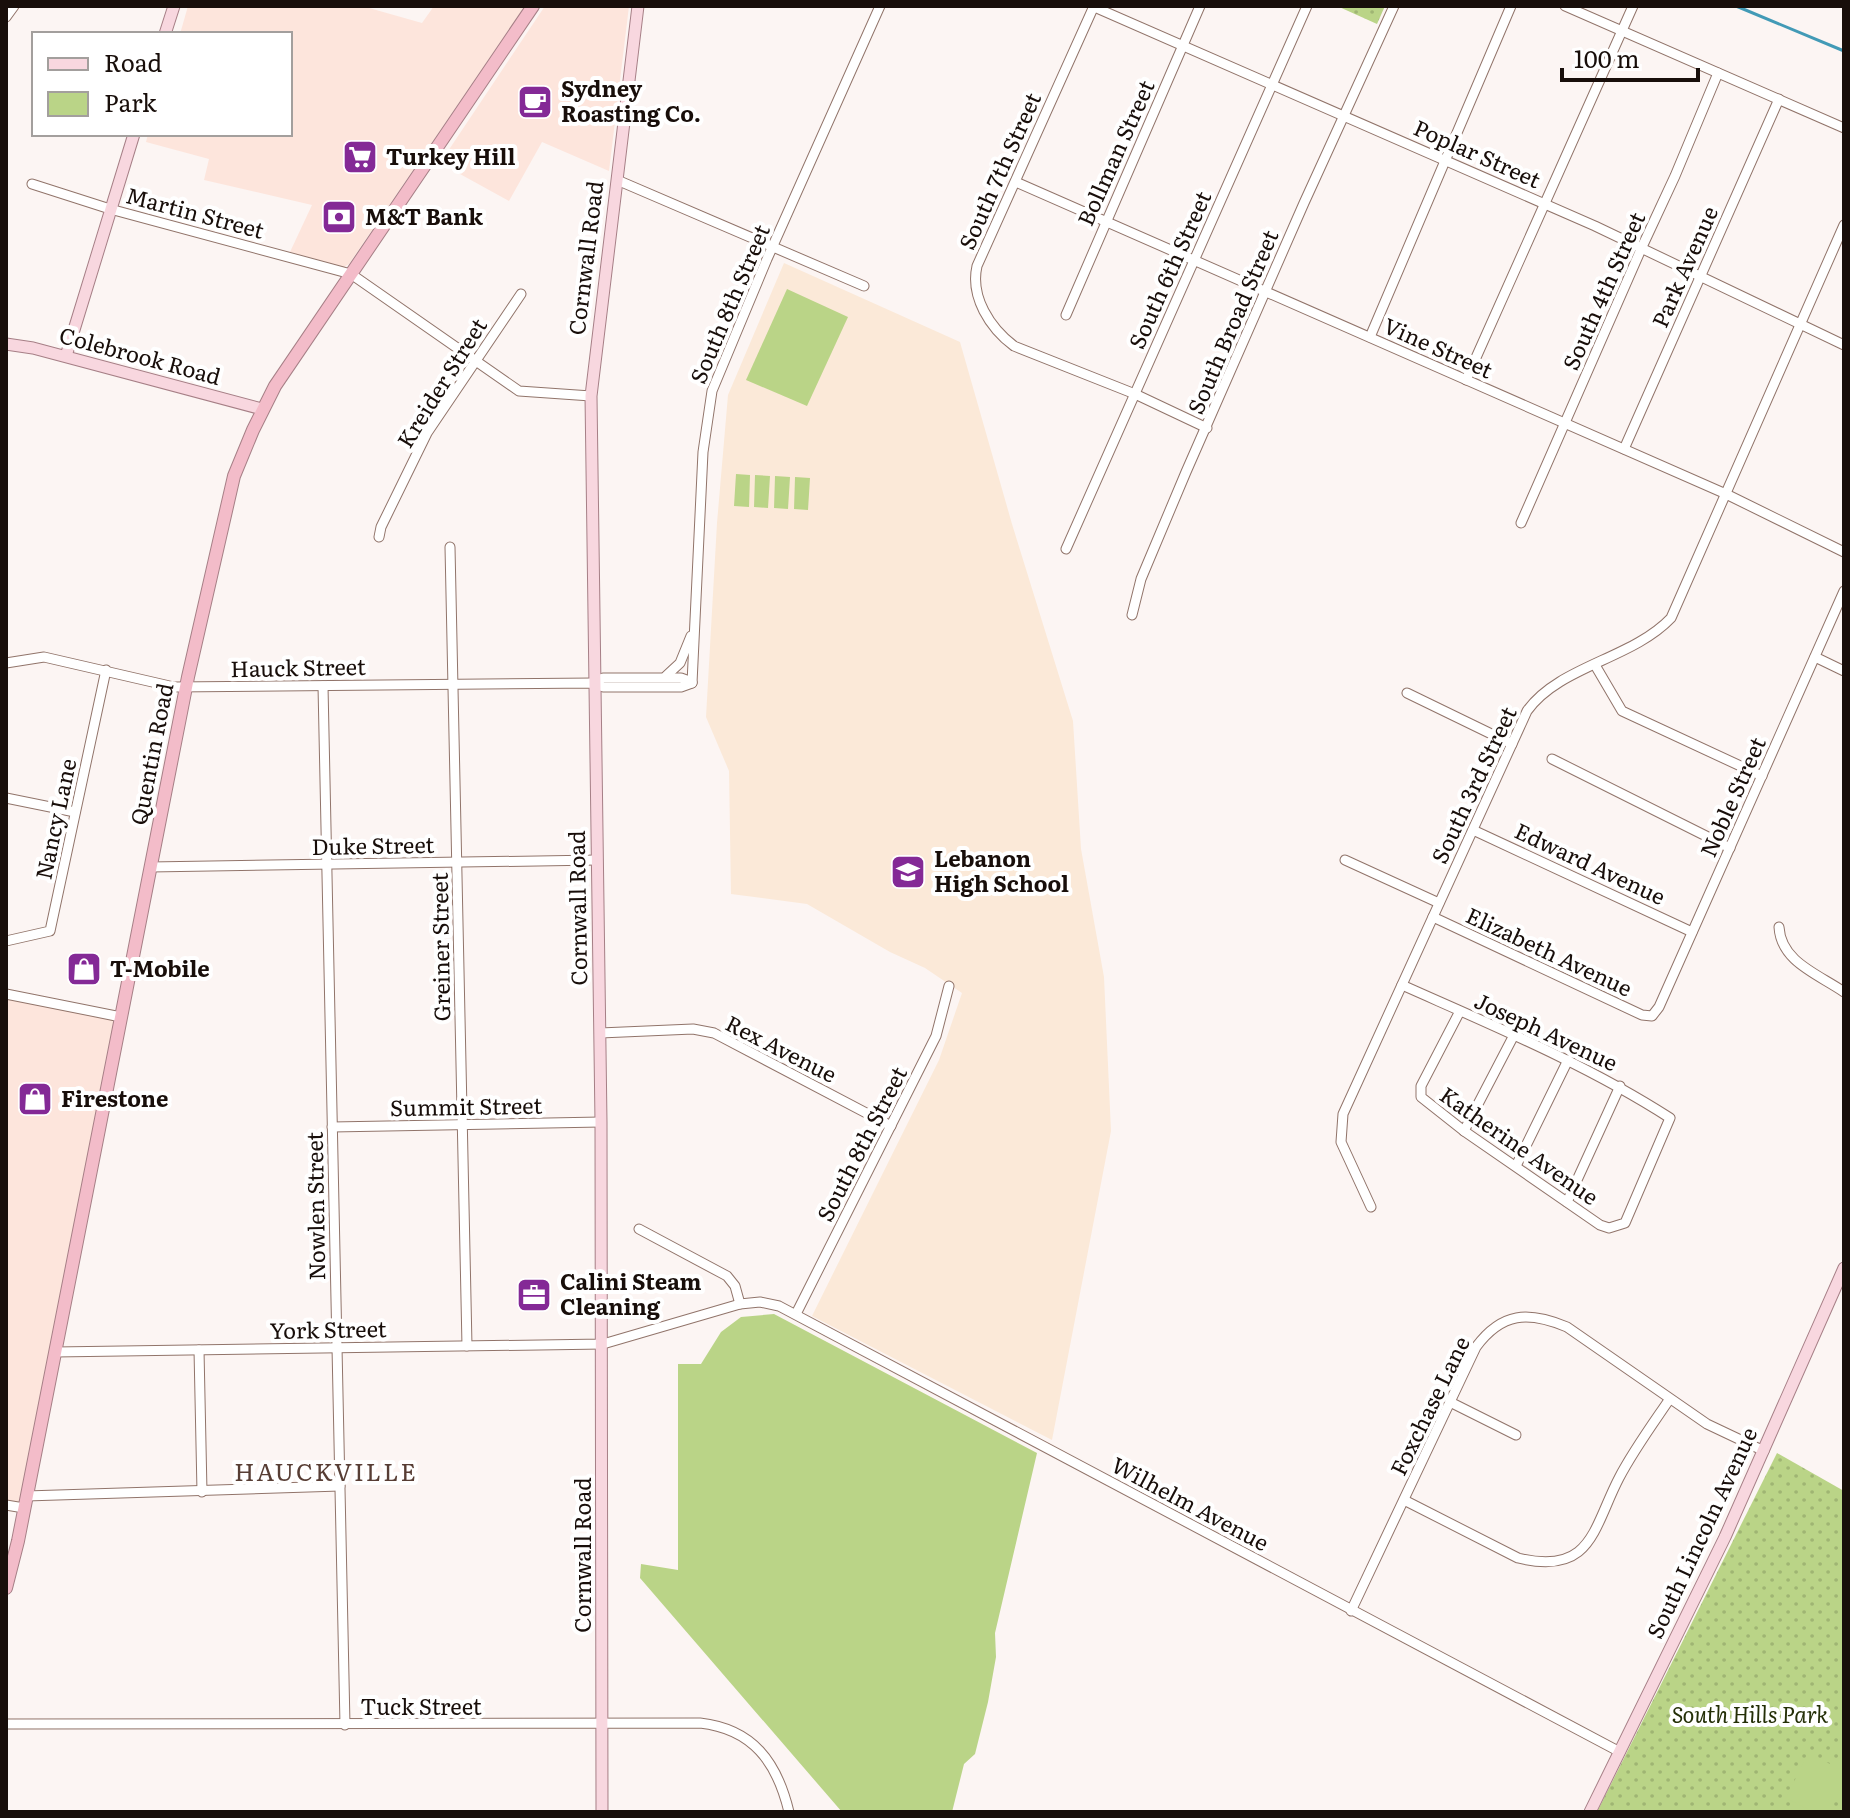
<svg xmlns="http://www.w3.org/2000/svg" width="1850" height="1818" font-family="Literata,serif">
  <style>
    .built { fill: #fde5dc }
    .education { fill: #fbe9d8 }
    .green { fill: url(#green-dots) }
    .pitch { fill: #bad487 }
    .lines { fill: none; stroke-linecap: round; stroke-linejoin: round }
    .stream { stroke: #429ab6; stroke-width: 3 }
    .minor-casing { stroke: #91746a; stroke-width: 11 }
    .major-casing { stroke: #a67f86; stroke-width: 13 }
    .highway-casing { stroke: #a67f86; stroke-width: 14 }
    .minor { stroke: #fff; stroke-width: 9 }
    .major { stroke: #f8d7df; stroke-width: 11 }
    .highway { stroke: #f3bcc9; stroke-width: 12 }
    .labels { text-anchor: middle; stroke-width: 8; stroke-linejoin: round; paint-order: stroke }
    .poi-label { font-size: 22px; font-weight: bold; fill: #180e0a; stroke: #fff; text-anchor: start }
    .street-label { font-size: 22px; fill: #180e0a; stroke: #fff }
    .park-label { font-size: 22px; font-style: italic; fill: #242f07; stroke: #fff }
    .neighbourhood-label { font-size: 24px; letter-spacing: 2px; fill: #573d34; stroke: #fff }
  </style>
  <defs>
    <pattern id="green-dots" width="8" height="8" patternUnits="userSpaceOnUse" patternTransform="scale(2)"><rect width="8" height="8" fill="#bad487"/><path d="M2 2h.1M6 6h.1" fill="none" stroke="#9fb573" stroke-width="1.8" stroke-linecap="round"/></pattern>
  </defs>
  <rect width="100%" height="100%" fill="#fcf5f3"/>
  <g class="built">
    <path d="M188,6H362L422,23L434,6H525L349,264L344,267L290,252L312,205L204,180L209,159L146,142L148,134H290V34H180Z"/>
    <path d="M545,6H629L609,171L542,142L509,201L440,163Z"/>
    <path d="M6,994L121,1017L24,1508L6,1505Z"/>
  </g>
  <path class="education" d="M784,263L960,342L1012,524L1073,721L1081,849L1104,977L1111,1131L1052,1440L812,1316L939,1060L962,993L925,968L890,952L807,904L731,894L729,771L706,717L717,523L728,395Z"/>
  <g class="green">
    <path d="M1337,6H1385L1377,24Z"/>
    <path d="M1777,1453L1844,1491V1812H1597Z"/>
  </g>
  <g class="pitch">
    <path d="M787,289L848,317L807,406L746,380Z"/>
    <path d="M736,474L750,475L749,507L734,506Z"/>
    <path d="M755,475L770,476L768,508L754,507Z"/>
    <path d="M775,476L790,477L788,509L774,508Z"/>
    <path d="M795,477L810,478L808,510L794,509Z"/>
    <path d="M774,1314L1037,1453L995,1633L996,1657L988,1702L975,1754L964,1764L952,1812H842L640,1578L641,1564L678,1570V1364H701L721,1332L741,1317Z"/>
    <path d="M1808,1753L1844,1771V1782L1829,1812H1813L1786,1798Z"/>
  </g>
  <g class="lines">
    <path class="stream" d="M1736,6L1844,51"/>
    <g class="minor-casing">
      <g id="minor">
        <path d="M1092,6L1595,226L1844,345"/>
        <path d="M1094,6L977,266C970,297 990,328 1014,346L1135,394L1207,428"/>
        <path d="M1565,6L1844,128"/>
        <path d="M6,17L14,6"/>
        <path d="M617,180L864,286"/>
        <path d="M1016,182L1726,494L1844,552"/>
        <path d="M32,184L110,209L351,274L519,391L591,396"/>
        <path d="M1066,315L1200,6"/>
        <path d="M1370,337L1511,6"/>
        <path d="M1466,380L1633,6"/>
        <path d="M1624,449L1779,99"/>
        <path d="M1521,523L1642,247L1675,176L1718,73"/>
        <path d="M379,537L381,527L427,433L521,294"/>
        <path d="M450,547L467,1346"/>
        <path d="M1066,549L1307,6"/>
        <path d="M1132,615L1141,579L1186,472L1304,203L1394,6"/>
        <path d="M1815,657L1844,671"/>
        <path d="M6,663L44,657L174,687L594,683L603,687H681L692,683"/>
        <path d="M1595,665L1622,711L1762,776"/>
        <path d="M666,676L680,663L691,636"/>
        <path d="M594,683L603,678H681L692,682"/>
        <path d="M692,683L703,452L712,391L767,259L880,6"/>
        <path d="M323,686L345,1725"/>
        <path d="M1407,693L1512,744"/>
        <path d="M1552,759L1730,848"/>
        <path d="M6,798L75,812"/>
        <path d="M1473,830L1692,932"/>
        <path d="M1345,860L1439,903"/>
        <path d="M150,867L597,860"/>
        <path d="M1433,917L1642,1015L1652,1016L1659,1007L1844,591"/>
        <path d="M1779,927C1781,962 1818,974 1844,992"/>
        <path d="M6,941L50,931L106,670"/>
        <path d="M1402,985C1494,1026 1586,1064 1670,1118L1625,1223L1609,1228L1600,1225L1464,1131L1421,1097V1086L1460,1011"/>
        <path d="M6,994L121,1017"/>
        <path d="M600,1033L693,1029L714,1033L891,1126"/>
        <path d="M332,1127L601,1122"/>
        <path d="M1464,1131L1514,1035"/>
        <path d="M1516,1166L1568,1060"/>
        <path d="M1567,1202L1620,1086"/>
        <path d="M1371,1207L1341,1142L1343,1114L1527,711C1559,666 1632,659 1671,618L1844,225"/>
        <path d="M639,1229L727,1276L735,1286L740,1304"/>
        <path d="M796,1314L936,1036L949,986"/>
        <path d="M199,1350L202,1492"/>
        <path d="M55,1352L603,1344L740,1304L760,1302L779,1306L1620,1752"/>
        <path d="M1450,1402L1516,1435"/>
        <path d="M26,1496L340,1486"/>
        <path d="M1404,1500L1518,1558C1592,1576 1593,1528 1619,1478C1633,1451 1652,1425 1669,1400"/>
        <path d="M6,1505L24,1508"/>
        <path d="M1351,1611L1476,1347C1502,1312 1528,1311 1567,1327L1707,1424L1764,1451"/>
        <path d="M6,1724L700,1723C753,1729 777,1762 789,1812"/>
      </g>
    </g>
    <g class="major-casing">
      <g id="major">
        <path d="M165,34L174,6"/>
        <path d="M6,344L33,348L262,409"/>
        <path d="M66,356L134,134"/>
        <path d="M602,1812L601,1122L591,396L638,6"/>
        <path d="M1590,1812L1725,1537L1844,1268"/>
      </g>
    </g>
    <g class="highway-casing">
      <path id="highway" d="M6,1588L18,1541L188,677L234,476L253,430L275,386L533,6"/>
    </g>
    <use href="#minor" class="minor"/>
    <use href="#major" class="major"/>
    <use href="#highway" class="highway"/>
  </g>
  <defs>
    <g id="cafe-square" transform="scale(1.8)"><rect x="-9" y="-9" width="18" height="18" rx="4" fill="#842996" stroke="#fff"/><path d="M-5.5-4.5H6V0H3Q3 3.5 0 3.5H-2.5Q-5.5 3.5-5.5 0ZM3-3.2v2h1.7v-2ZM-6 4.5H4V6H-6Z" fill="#fff"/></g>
    <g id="supermarket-square" transform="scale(1.8)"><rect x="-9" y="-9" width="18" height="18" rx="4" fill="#842996" stroke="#fff"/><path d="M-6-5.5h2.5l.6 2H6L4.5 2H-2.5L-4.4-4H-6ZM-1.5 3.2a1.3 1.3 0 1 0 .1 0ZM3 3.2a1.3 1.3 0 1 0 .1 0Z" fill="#fff"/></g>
    <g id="bank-square" transform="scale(1.8)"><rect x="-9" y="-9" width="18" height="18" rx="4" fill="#842996" stroke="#fff"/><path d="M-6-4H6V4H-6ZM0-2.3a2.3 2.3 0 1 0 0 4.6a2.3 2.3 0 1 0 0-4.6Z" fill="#fff"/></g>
    <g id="school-square" transform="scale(1.8)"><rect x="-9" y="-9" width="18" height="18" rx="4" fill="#842996" stroke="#fff"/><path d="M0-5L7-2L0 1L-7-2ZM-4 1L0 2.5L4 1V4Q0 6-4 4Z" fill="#fff"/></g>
    <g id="shop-square" transform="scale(1.8)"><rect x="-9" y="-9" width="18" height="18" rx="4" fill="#842996" stroke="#fff"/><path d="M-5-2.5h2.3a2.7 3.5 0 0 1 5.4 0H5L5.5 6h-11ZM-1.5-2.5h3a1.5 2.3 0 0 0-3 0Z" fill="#fff"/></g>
    <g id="office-square" transform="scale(1.8)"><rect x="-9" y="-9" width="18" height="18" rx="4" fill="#842996" stroke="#fff"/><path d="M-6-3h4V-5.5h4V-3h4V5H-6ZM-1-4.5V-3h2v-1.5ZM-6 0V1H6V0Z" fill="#fff"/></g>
  </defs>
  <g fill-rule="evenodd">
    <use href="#cafe-square" x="535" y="102"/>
    <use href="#supermarket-square" x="360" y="157"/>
    <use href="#bank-square" x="339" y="217"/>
    <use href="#school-square" x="908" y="872"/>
    <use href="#shop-square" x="84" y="969"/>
    <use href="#shop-square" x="35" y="1099"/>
    <use href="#office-square" x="534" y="1295"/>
  </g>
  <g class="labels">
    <g class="poi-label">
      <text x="561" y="97">Sydney<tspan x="561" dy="25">Roasting Co.</tspan></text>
      <text x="386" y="165">Turkey Hill</text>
      <text x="365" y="225">M&amp;T Bank</text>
      <text x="934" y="867">Lebanon<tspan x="934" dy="25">High School</tspan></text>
      <text x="110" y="977">T-Mobile</text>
      <text x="61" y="1107">Firestone</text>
      <text x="560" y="1290">Calini Steam<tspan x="560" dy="25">Cleaning</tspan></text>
    </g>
    <g class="street-label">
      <text transform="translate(1116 153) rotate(-66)" y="8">Bollman Street</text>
      <text transform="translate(1477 154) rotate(24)" y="8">Poplar Street</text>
      <text transform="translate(1000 171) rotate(-66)" y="8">South 7th Street</text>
      <text transform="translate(195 213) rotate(15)" y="8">Martin Street</text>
      <text transform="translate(586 258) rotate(-83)" y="8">Cornwall Road</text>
      <text transform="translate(1685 267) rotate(-66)" y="8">Park Avenue</text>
      <text transform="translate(1170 270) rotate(-66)" y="8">South 6th Street</text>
      <text transform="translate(1604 291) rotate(-66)" y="8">South 4th Street</text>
      <text transform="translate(730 304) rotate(-67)" y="8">South 8th Street</text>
      <text transform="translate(1233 322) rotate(-67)" y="8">South Broad Street</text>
      <text transform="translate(1438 348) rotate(24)" y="8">Vine Street</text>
      <text transform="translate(140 356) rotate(15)" y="8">Colebrook Road</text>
      <text transform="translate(442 383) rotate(-58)" y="8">Kreider Street</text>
      <text transform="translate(298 668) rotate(-1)" y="8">Hauck Street</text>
      <text transform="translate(152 754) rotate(-79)" y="8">Quentin Road</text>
      <text transform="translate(1474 785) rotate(-65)" y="8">South 3rd Street</text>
      <text transform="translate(1733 797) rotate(-66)" y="8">Noble Street</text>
      <text transform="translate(56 819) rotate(-78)" y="8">Nancy Lane</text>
      <text transform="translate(373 846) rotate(-1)" y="8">Duke Street</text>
      <text transform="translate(1590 864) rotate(25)" y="8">Edward Avenue</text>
      <text transform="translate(578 908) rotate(-91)" y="8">Cornwall Road</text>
      <text transform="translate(441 947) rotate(-91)" y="8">Greiner Street</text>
      <text transform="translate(1549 952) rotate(25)" y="8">Elizabeth Avenue</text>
      <text transform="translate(1546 1032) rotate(25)" y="8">Joseph Avenue</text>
      <text transform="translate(781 1049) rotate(27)" y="8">Rex Avenue</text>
      <text transform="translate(466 1107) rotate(-1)" y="8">Summit Street</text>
      <text transform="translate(862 1144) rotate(-63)" y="8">South 8th Street</text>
      <text transform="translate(1519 1146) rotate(35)" y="8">Katherine Avenue</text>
      <text transform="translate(316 1206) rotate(-91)" y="8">Nowlen Street</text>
      <text transform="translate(328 1330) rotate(-1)" y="8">York Street</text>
      <text transform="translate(1430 1406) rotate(-64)" y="8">Foxchase Lane</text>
      <text transform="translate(1190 1504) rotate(28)" y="8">Wilhelm Avenue</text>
      <text transform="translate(1702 1533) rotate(-65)" y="8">South Lincoln Avenue</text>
      <text transform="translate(583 1555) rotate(-90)" y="8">Cornwall Road</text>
      <text x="421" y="1715">Tuck Street</text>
    </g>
    <g class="park-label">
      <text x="1750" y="1723">South Hills Park</text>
    </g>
    <g class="neighbourhood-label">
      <text x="326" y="1481">HAUCKVILLE</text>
    </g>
  </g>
  <rect width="1850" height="1818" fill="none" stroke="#180e0a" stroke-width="16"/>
  <rect x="32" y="32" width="260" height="104" fill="#ffffff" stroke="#a39f9d" stroke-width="2"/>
  <rect x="48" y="58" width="40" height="12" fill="#f8d7df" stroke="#a39f9d" stroke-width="2"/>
  <text x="104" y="72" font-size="24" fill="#180e0a">Road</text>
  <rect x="48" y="92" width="40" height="24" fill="#bad487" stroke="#a39f9d" stroke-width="2"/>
  <text x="104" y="112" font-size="24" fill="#180e0a">Park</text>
  <path d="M1562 68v12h136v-12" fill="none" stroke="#180e0a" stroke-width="4"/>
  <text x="1574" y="68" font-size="24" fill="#180e0a" stroke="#ffffff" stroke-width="6" paint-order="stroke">100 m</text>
</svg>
